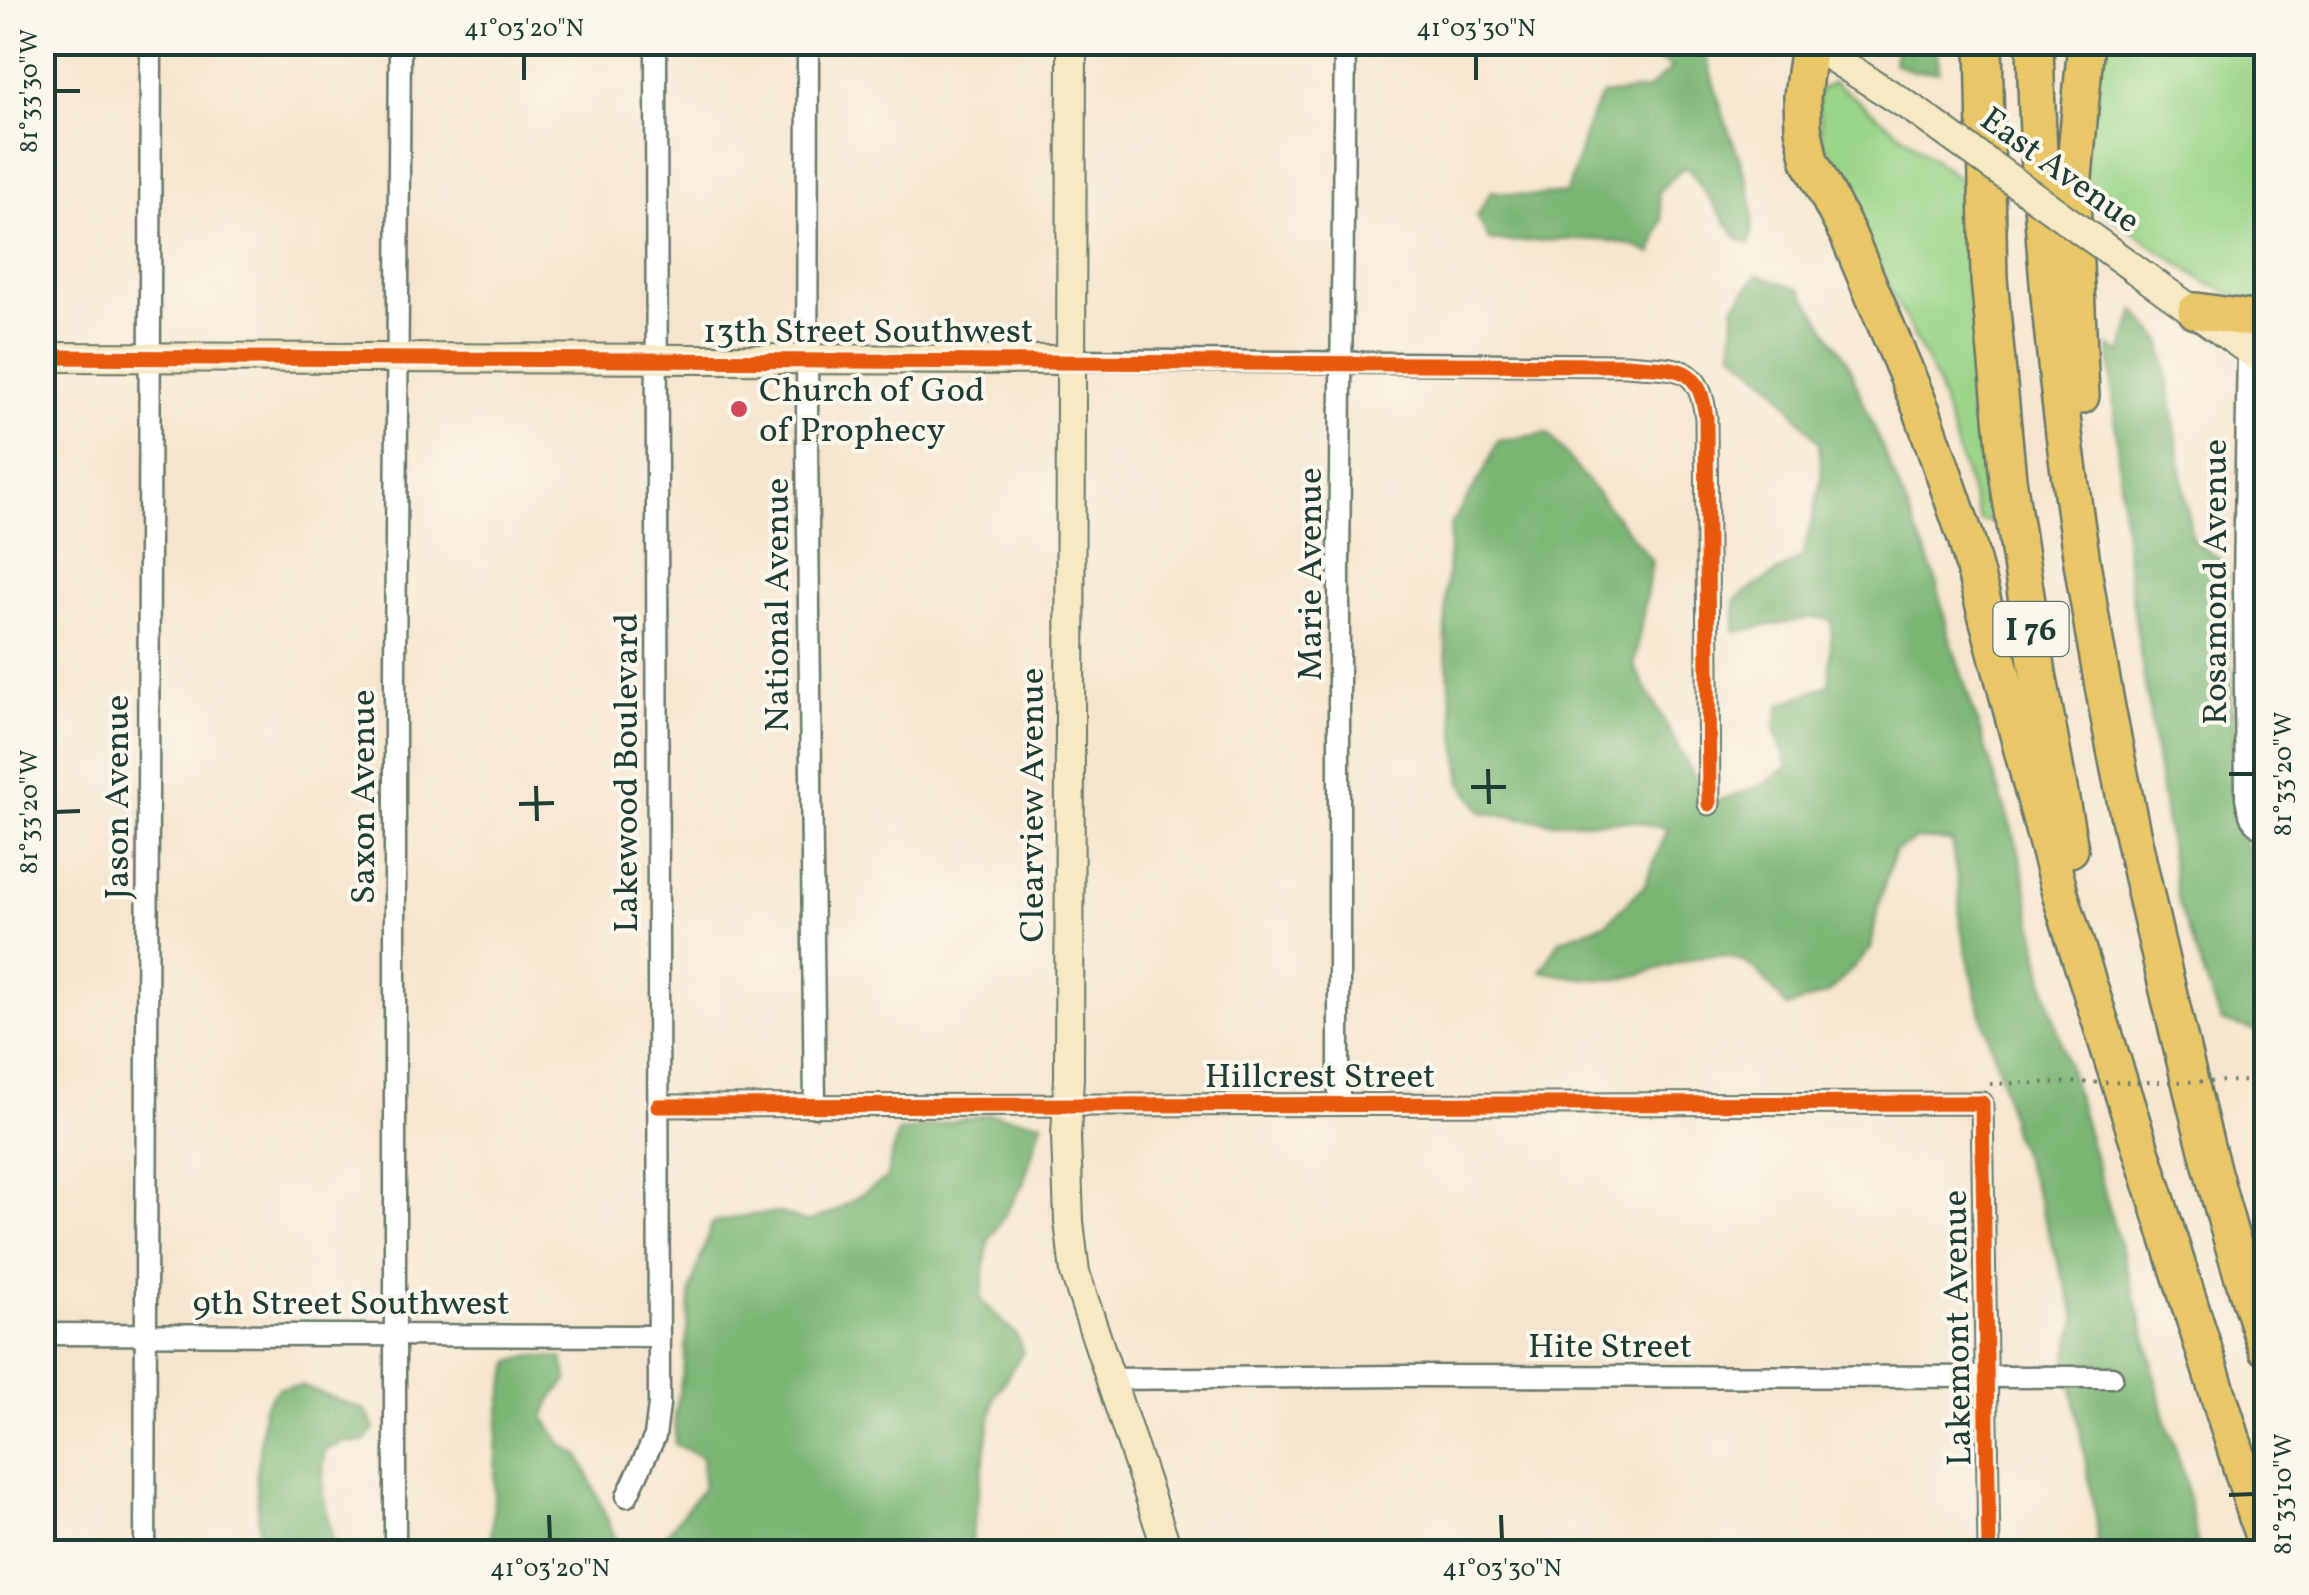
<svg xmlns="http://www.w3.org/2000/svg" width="2309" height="1595" font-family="Vollkorn,serif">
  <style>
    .green { fill: #9ad487; stroke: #5c885e; stroke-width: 2.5 }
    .forest { fill: #7bb674; stroke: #4d7a54; stroke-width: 2.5 }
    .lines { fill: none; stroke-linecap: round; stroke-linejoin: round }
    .street-casing { stroke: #6a786a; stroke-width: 25 }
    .secondary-casing { stroke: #6a786a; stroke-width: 32 }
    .highway-casing { stroke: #6a786a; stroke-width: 40 }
    .path { stroke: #6a786a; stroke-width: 4; stroke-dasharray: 2.5 8; stroke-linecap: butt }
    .street { stroke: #fff; stroke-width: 20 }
    .secondary { stroke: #f6e9c3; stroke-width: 28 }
    .highway { stroke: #e9c769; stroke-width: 35 }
    .secondary-bridge-casing { stroke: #6a786a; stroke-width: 32; stroke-linecap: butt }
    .path-bridge { stroke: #6a786a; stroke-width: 4; stroke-dasharray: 2.5 8; stroke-linecap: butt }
    .secondary-bridge { stroke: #f6e9c3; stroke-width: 28 }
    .cycleway-casing { stroke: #fbf7ec; stroke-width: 21 }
    .cycleway { stroke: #e8590c; stroke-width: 15 }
    .ticks { fill: none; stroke: #1f3d34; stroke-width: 4 }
    .poi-dot { fill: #d1495b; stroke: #fbf7ec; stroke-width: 4 }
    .labels { text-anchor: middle; stroke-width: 8; stroke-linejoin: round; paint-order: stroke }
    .shield { fill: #fbf7ec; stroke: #61756b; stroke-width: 2.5 }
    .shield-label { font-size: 32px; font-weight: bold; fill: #1f3d34 }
    .street-label { font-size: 35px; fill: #1f3d34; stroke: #fbf7ec }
    .poi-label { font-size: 35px; fill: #1f3d34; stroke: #fbf7ec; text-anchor: start }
    .neatline { fill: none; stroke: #1f3d34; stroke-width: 4 }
    .ticks-label { font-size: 25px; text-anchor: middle; fill: #1f3d34 }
  </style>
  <rect width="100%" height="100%" fill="#fbf7ec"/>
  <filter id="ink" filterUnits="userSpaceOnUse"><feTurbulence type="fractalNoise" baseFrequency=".01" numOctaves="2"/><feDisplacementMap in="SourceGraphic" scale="20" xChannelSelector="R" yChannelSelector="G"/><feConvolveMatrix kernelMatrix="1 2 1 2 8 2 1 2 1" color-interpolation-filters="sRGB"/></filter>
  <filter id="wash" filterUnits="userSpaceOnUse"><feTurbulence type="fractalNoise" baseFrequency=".0048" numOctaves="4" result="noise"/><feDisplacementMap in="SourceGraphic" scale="40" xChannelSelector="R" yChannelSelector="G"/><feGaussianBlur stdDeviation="2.25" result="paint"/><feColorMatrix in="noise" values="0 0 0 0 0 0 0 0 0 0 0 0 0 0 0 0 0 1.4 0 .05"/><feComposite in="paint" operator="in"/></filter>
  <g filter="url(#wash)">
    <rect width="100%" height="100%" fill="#f6e5ce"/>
    <g class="green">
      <path d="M2096,43H2266V308L2208,284L2083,197Z"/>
      <path d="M1834,82L1971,188L1992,491L1997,522L1980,521L1936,381L1842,193L1821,135L1817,92Z"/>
    </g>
    <g class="forest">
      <path d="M1617,43H1702C1710,68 1716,95 1725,120C1739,163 1761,197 1750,244L1737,238L1688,168H1682L1658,192L1662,220L1652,254C1605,228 1542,246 1489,240L1477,216L1491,191L1529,196L1566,193C1580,160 1583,125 1602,95L1647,90L1672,68L1650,55L1616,51Z"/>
      <path d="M1897,43H1937L1939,71H1913L1894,63Z"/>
      <path d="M1757,275L1801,290L1846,359L1935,576L1948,632L2020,855L2046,990L2146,1336L2163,1411L2184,1475L2199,1552H2096L2097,1523L2067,1359L2077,1320L2033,1184L2013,1133L2000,1073L1980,1009L1960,924L1959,889L1951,841L1916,839L1894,852L1878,906L1871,949L1828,994L1787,1007C1776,994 1765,977 1751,967C1713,936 1658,976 1617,979C1592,981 1566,976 1541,971L1560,940L1608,922L1644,886L1668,829L1633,821L1550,822L1482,812L1462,783L1446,653V588L1451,524L1483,474L1498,441L1548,433L1652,561L1634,666L1709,804L1764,785L1788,766L1775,729L1780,705L1829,685L1832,620L1814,617L1735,632V599L1803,556L1822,477L1819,443L1775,387L1733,351L1734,306Z"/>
      <path d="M2135,310L2162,342L2192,540L2225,563L2240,836L2258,861L2263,923V1033L2221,1021L2178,903L2127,565L2109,346L2122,354Z"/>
      <path d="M990,1114L1042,1122L1023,1184L988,1242L981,1299L1017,1336L1023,1352L994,1397L969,1552H652L703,1488L702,1458L675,1444V1414L684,1366L691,1289L712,1223L749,1215L781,1213L806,1222L834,1212L886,1179L898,1132Z"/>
      <path d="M531,1356L562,1358L568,1379L551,1400L544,1417L563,1445L580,1456L617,1542L612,1552H485L490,1548C498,1486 491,1422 511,1362Z"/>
      <path d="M302,1386L365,1410L375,1428L365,1442H344L324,1451L323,1494L335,1552H255L260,1541L256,1481L264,1406L278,1388Z"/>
    </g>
  </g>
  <g filter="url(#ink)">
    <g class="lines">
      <g class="street-casing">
        <g id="street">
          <path d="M808,42L807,442L815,1107"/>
          <path d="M2248,349L2244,583L2246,797C2249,813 2250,824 2266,830"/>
          <path d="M1070,360L1627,365C1676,370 1699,361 1706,418L1709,804"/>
          <path d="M1339,1104V559L1345,42"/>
          <path d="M658,1106L1982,1103L1989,1552"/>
          <path d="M42,1334L659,1336"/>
          <path d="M1109,1379L1400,1376L2112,1377"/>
          <path d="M627,1496L655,1436L659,1405L656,42"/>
          <path d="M145,1552L151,42"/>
          <path d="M395,1552V668L400,42"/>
        </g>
      </g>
      <g class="secondary-casing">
        <g id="secondary">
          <path d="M1072,42L1069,1077L1066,1136L1069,1221L1075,1273L1168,1552"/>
          <path d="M1808,42L1916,111"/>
          <path d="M2136,270L2266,363"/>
          <path d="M42,357L1070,360"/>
        </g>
      </g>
      <g class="highway-casing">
        <g id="highway">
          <path d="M1984,42L1989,279L2008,479L2038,673L2070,849"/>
          <path d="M2035,42C2041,356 2090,665 2163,969C2193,1097 2223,1224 2266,1348"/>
          <path d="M1809,44L1802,96L1803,128L1810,161L1848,235L1922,411L1966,538L2061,897L2266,1546"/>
          <path d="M2196,311L2266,321"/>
          <path d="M2081,396L2072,199L2086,42"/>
        </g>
      </g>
      <path class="path" d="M1990,1084L2021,1083"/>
      <use href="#street" class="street"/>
      <use href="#secondary" class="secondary"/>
      <use href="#highway" class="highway"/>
      <g class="secondary-bridge-casing">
        <path id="secondary-bridge" d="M1916,111L2136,270"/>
      </g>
      <path class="path-bridge" d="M2021,1083L2266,1081"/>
      <use href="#secondary-bridge" class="secondary-bridge"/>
      <g class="cycleway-casing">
        <g id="cycleway">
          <path d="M42,357L1627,365C1676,370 1699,361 1706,418L1709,804"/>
          <path d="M658,1106L1982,1103L1989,1552"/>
        </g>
      </g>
      <use href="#cycleway" class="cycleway"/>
    </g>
  </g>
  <path class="ticks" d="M524,55V80M1476,55V80M55,91H80M1488,769L1489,804M2229,774H2254M536,786L537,821M1471,787H1506M519,804L554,803M55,812L80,811M2229,1495L2254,1494M549,1515L550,1540M1501,1515L1502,1540"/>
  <circle class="poi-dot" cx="739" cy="409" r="10"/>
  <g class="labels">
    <rect class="shield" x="1993.5" y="602" width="75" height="54" rx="8"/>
    <g class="shield-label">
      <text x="2031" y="640">I 76</text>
    </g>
    <g class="street-label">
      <text transform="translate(2061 169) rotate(36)" y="12">East Avenue</text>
      <text x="868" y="342">13th Street Southwest</text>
      <text transform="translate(1309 574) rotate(-90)" y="12">Marie Avenue</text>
      <text transform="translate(2214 582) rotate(-90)" y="12">Rosamond Avenue</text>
      <text transform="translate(776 605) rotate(-90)" y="12">National Avenue</text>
      <text transform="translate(625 773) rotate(-90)" y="12">Lakewood Boulevard</text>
      <text transform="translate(116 797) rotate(-90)" y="12">Jason Avenue</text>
      <text transform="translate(362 797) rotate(-90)" y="12">Saxon Avenue</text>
      <text transform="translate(1031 805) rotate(-90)" y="12">Clearview Avenue</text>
      <text x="1320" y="1087">Hillcrest Street</text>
      <text x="351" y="1314">9th Street Southwest</text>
      <text transform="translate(1956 1328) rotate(-91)" y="12">Lakemont Avenue</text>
      <text x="1610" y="1357">Hite Street</text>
    </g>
    <g class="poi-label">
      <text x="759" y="401">Church of God<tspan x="759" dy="40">of Prophecy</tspan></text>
    </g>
  </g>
  <rect width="2309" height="1595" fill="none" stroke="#fbf7ec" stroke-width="110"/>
  <rect x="55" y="55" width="2199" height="1485" class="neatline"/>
  <g class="ticks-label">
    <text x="524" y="36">41°03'20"N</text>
    <text x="1476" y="36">41°03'30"N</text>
    <text transform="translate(28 91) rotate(-90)" y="9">81°33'30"W</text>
    <text transform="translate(2282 774) rotate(-90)" y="9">81°33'20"W</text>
    <text transform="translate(28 812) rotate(-90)" y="9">81°33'20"W</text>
    <text transform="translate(2282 1494) rotate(-90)" y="9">81°33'10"W</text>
    <text x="550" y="1576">41°03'20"N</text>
    <text x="1502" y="1576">41°03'30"N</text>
  </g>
</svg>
